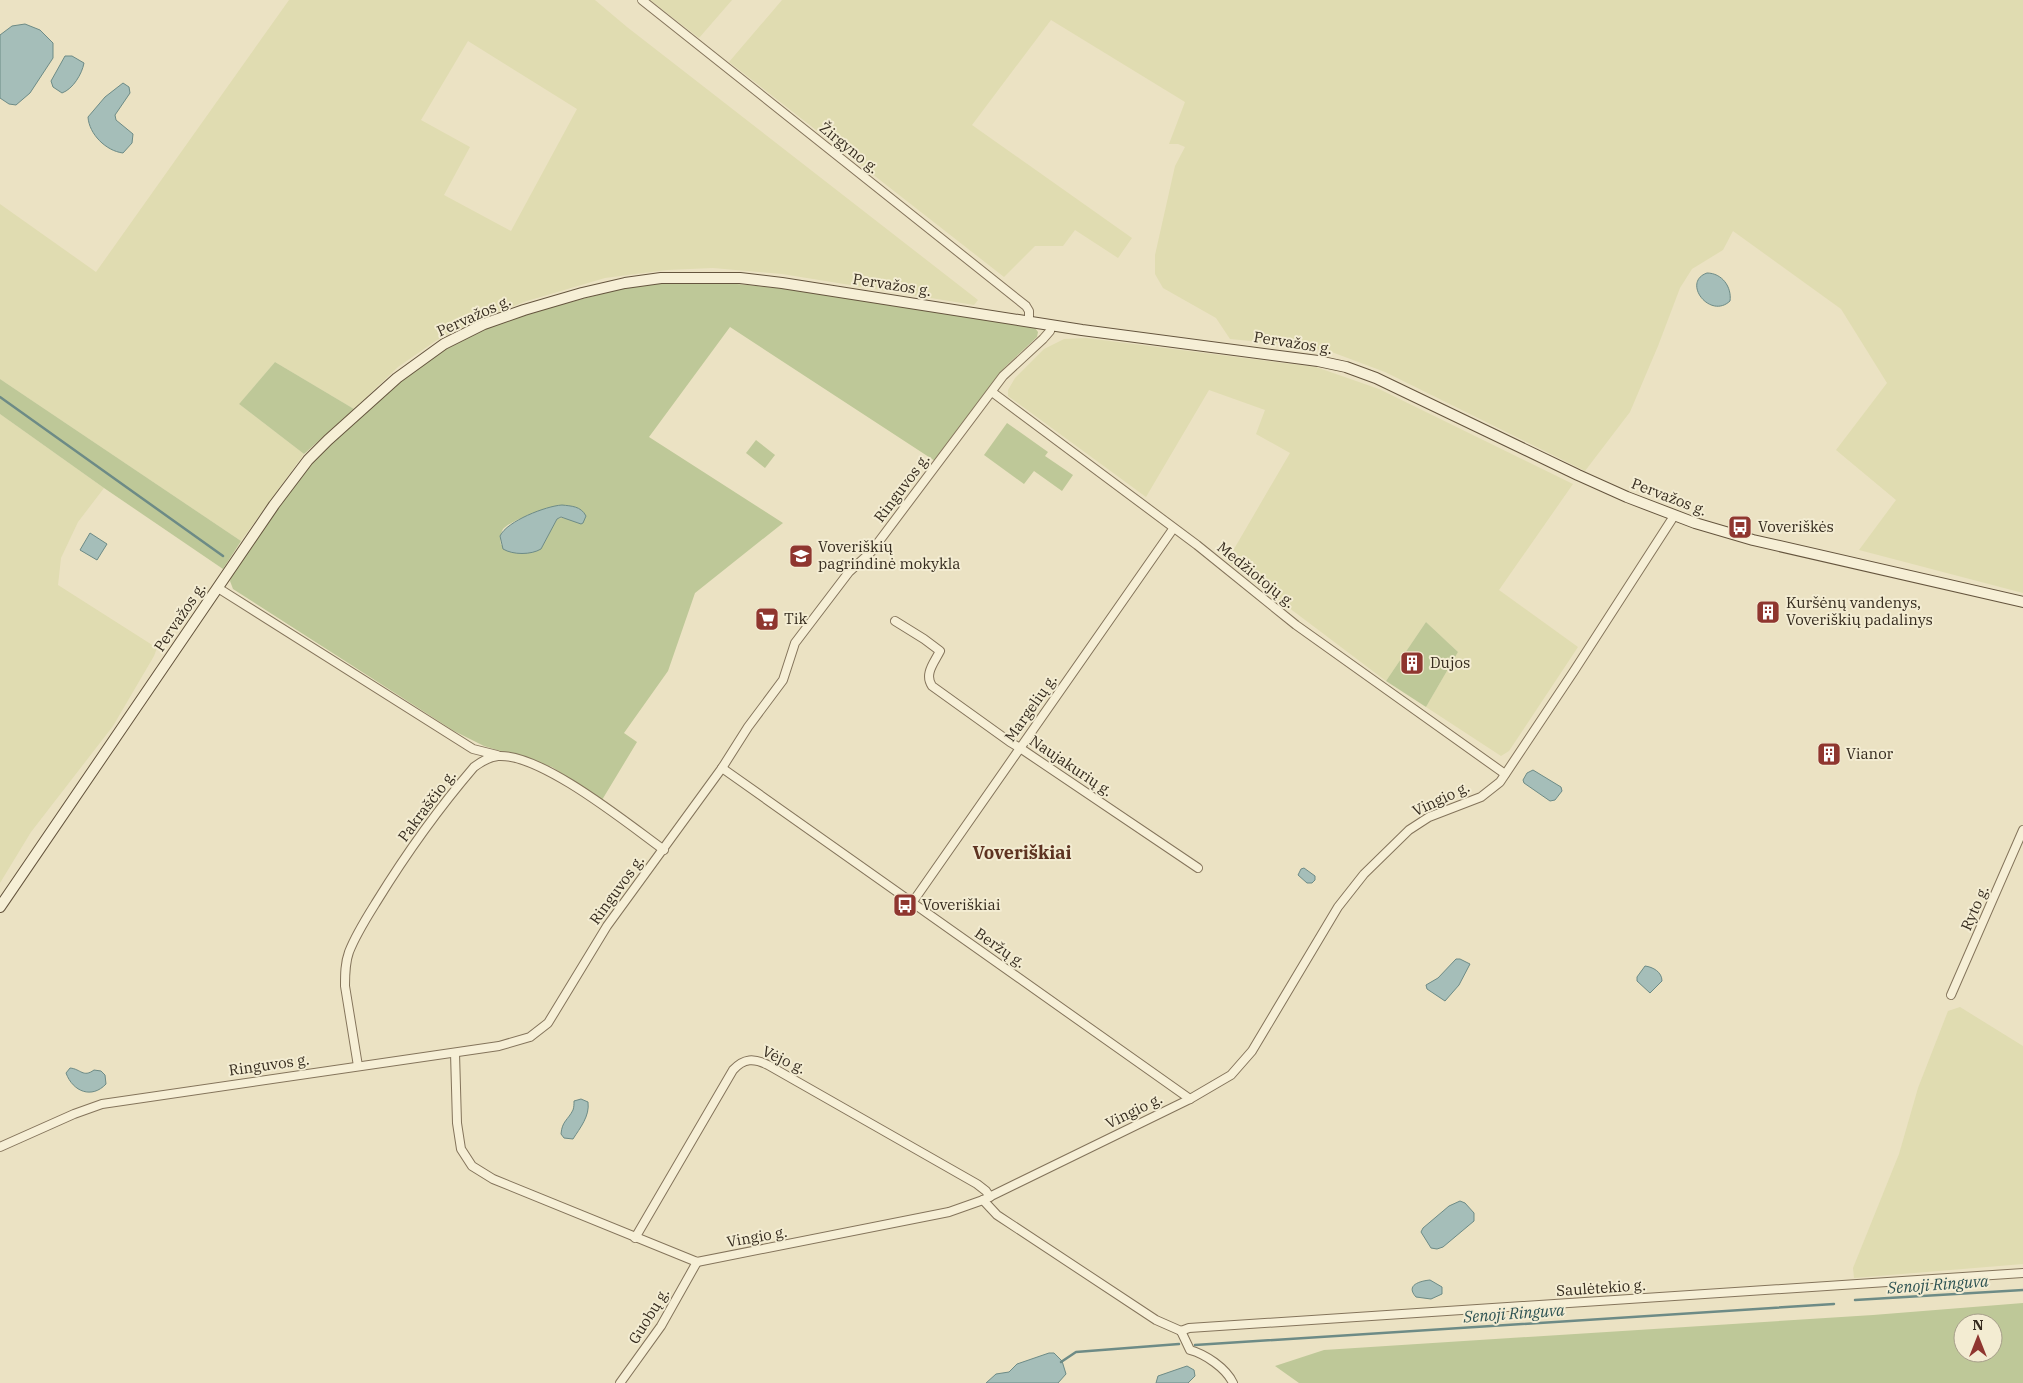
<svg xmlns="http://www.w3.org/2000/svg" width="2023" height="1383" font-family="'IBM Plex Serif',serif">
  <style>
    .farmland { fill: #e0dcb1; fill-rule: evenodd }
    .green { fill: #bec898; fill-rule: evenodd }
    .water { fill: #a5beb9; stroke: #6d8b86 }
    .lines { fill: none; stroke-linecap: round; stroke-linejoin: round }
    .stream { stroke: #6d8b86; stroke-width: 2.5 }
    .street-casing { stroke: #84745b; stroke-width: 10 }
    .secondary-casing { stroke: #65553e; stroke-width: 12 }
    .street { stroke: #f6efd6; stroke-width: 8 }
    .secondary { stroke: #f6efd6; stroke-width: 10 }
    .labels { text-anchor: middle; stroke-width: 4; stroke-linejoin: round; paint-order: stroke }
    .street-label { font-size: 15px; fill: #352b1e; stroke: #f3ecd2 }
    .poi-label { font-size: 15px; fill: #352b1e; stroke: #f3ecd2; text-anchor: start }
    .water-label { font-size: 16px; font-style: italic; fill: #2e5353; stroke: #f3ecd2 }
    .quarter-label { font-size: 18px; font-weight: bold; fill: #5e3321; stroke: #f3ecd2 }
  </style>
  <rect width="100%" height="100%" fill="#ebe2c3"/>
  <g class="farmland">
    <path d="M289,0H595L627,27L978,300L974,305L782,274L713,268L667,270L605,278L527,301L474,321L437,340L398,367L354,409L275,362L239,404L304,454L241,541L0,379V204L96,272ZM468,41L577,109L511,231L444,195L470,147L421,120Z"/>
    <path d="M650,0H732L699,38Z"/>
    <path d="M782,0H2023V593L1859,550L1896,500L1836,450L1887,383L1841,309L1733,231L1723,250L1692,269L1680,288L1658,346L1630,412L1585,471L1385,372L1329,351L1272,343L1230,339L1216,318L1163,288L1155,274V255L1175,166L1185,147L1178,144H1169L1185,102L1051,20L972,125L1132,238L1118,258L1075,230L1063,246H1035L1004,277L729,62Z"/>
    <path d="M1086,338L1316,367L1379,389L1573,484L1499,590L1578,647L1509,751L1501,756L1426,707L1458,652L1426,622L1386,681L1227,561L1290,453L1256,434L1265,410L1209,390L1146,497L1008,396V390L1015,378L1044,349L1064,339Z"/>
    <path d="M0,414L104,488L78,522L61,558L58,585L157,648L154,656L113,726L31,832L0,883Z"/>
    <path d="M1960,1007L2023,1046V1264L1854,1278L1853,1268L1899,1154L1918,1088L1948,1011Z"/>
  </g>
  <g class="green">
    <path d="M691,281C740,283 787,289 835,296C902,306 968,317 1035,328L1038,332L1037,337L1005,367L935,461L730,327L649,437L783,523L695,593L668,671L624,733L637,742L602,800L552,767L484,746L454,731L233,589L230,581L232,574L283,497L312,463L339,435L405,377L439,353L478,332L519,316L638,284ZM562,505L581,524C573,521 565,516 557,519L541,549L501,545C500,539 500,534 503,529C511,520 550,506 562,505Z"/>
    <path d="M275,362L354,409L304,454L239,404Z"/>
    <path d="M0,379L241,541L223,569L104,488L0,414Z"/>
    <path d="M1007,423L1048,452L1045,456L1073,475L1062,491L1034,471L1024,484L984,455Z"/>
    <path d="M756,440L775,455L765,468L746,453Z"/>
    <path d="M1426,622L1458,652L1426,707L1386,681Z"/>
    <path d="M2023,1303V1383H1299L1275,1366L1324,1350L1873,1315ZM1963,1323H1993V1353H1963Z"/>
  </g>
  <g class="water">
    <path d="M25,24L40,30L53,43V58L30,93L16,105L9,104L0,98V35L12,26Z"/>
    <path d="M65,56H72L84,63C82,74 73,89 62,93L53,87L51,81Z"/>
    <path d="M123,83L129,87L130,93L115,115L116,120L133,134L132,143L123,153C106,151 89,134 88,117L105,97Z"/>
    <path d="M1707,273C1722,273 1732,287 1730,301C1710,320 1681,282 1707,273Z"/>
    <path d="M562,505C571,506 581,506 586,516L583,523L581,524L561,517L557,519L541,549C531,555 513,555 503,549L500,536C507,521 546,506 562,505Z"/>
    <path d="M90,533L107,544L97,560L80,550Z"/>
    <path d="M1533,770L1561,787L1562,791L1555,800L1550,801L1524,783L1523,780L1527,773Z"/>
    <path d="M1304,868L1315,876V880L1312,883H1307L1298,875L1301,869Z"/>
    <path d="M1456,959H1460L1470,964L1459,985L1445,1001L1427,989L1426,985L1438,978Z"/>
    <path d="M1645,966C1653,967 1662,972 1662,981L1650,993L1637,981V977Z"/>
    <path d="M70,1068C81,1069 83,1078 94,1070L101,1071L105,1075L106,1084C92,1099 73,1092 66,1073Z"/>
    <path d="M581,1099L588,1102C590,1116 580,1128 573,1139L564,1138L561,1134C562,1121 568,1120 573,1110C574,1107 574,1104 574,1101Z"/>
    <path d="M1460,1201L1465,1203L1474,1213V1221L1443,1247L1437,1249L1431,1248L1421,1232L1423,1228L1449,1206Z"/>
    <path d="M1430,1280L1442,1287V1294L1431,1299L1416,1297C1405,1285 1420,1281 1430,1280Z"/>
    <path d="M1049,1353H1054L1062,1361L1066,1374L1058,1383H986L996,1374L1009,1372L1017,1364Z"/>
    <path d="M1187,1366L1194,1370L1195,1376L1188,1383H1156L1158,1376Z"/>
  </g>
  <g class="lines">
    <g class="stream">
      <path d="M0,397L223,556"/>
      <path d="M1855,1300L2023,1290"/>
      <path d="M1195,1345L1834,1304"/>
      <path d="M1061,1362L1076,1352L1179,1344"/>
    </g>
    <g class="street-casing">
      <g id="street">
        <path d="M642,0L1026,306L1029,311V322"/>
        <path d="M992,392L1197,545L1296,625L1505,774"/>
        <path d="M218,588L473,749L497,755"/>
        <path d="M895,621L924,639L940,651C934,663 924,674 932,686L1010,742L1020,748L1198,868"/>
        <path d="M722,768L1190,1099"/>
        <path d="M912,903L1173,529"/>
        <path d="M1951,995L2023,830"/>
        <path d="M455,1053L457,1123L461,1149L472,1166L493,1179L697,1262L949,1212L983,1200L1190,1099L1231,1075L1252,1051L1338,907L1364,874L1409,830L1429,817L1481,797L1500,782L1574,671L1674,516"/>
        <path d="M358,1066L345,986C345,974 345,963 349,952C356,934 367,917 377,901C406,854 438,809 474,767C482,761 489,757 498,756C541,753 628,824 664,850"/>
        <path d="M0,1147L74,1114L102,1104L499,1046L530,1037L548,1023L607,926L722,768L748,727L783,680L795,643L849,572L871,552L1003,376L1043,339L1050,331L1051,325"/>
        <path d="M983,1200L997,1215L1156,1320L1181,1331"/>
        <path d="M635,1238L733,1070C744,1058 754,1058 768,1065L977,1184L986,1191L990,1197"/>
        <path d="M1181,1331L1189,1328L2023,1273"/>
        <path d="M1181,1331L1190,1350C1205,1354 1226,1368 1233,1383"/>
        <path d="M620,1383L661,1326L697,1262"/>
      </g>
    </g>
    <g class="secondary-casing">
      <path id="secondary" d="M0,907L274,505L308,460L328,440L397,378L444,344L484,324L524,310L582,293L625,283L661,278H740L782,283L1082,330L1318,361L1346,367L1376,378L1578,475L1627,497L1695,523L1753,540L2023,602"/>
    </g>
    <use href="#street" class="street"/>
    <use href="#secondary" class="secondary"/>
  </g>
  <defs>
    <g id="bus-square" transform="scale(1.25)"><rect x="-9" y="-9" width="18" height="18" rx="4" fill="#8f362f" stroke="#f3ecd2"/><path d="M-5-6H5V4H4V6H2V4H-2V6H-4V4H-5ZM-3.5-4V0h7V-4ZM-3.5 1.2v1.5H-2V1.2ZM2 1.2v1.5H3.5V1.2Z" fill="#fff"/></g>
    <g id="school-square" transform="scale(1.25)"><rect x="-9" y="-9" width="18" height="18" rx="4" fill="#8f362f" stroke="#f3ecd2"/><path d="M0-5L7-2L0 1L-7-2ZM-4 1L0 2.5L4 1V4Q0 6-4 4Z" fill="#fff"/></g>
    <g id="building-square" transform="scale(1.25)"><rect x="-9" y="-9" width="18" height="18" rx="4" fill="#8f362f" stroke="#f3ecd2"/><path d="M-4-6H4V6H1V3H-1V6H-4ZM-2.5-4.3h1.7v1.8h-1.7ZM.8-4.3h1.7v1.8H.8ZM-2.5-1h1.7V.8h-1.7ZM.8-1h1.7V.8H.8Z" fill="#fff"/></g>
    <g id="supermarket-square" transform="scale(1.25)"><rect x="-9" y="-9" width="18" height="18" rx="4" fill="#8f362f" stroke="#f3ecd2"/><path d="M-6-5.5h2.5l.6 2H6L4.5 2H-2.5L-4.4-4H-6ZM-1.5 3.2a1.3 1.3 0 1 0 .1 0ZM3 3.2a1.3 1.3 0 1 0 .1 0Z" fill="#fff"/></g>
  </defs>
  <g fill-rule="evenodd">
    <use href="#bus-square" x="1740" y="527"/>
    <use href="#school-square" x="801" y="556"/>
    <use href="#building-square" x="1768" y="612"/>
    <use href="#supermarket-square" x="767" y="619"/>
    <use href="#building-square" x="1412" y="663"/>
    <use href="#building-square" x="1829" y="754"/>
    <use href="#bus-square" x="905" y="905"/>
  </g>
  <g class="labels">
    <g class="street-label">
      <text transform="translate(849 148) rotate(39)" y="5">Žirgyno g.</text>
      <text transform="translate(892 285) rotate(9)" y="5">Pervažos g.</text>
      <text transform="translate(474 316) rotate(-24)" y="5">Pervažos g.</text>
      <text transform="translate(1293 343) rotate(9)" y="5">Pervažos g.</text>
      <text transform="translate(902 488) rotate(-53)" y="5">Ringuvos g.</text>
      <text transform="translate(1669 497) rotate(21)" y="5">Pervažos g.</text>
      <text transform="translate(1256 575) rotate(39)" y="5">Medžiotojų g.</text>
      <text transform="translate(180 617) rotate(-56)" y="5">Pervažos g.</text>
      <text transform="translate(1031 708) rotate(-55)" y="5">Margelių g.</text>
      <text transform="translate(1071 766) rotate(34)" y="5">Naujakurių g.</text>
      <text transform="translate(1441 799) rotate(-25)" y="5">Vingio g.</text>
      <text transform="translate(427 806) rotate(-53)" y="5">Pakraščio g.</text>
      <text transform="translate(617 890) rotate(-54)" y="5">Ringuvos g.</text>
      <text transform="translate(1975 908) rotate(-66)" y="5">Ryto g.</text>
      <text transform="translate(1000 948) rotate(35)" y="5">Beržų g.</text>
      <text transform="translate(784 1060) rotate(25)" y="5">Vėjo g.</text>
      <text transform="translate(269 1065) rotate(-8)" y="5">Ringuvos g.</text>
      <text transform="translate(1134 1111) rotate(-26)" y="5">Vingio g.</text>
      <text transform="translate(757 1237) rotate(-10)" y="5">Vingio g.</text>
      <text transform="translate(1601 1288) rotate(-4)" y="5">Saulėtekio g.</text>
      <text transform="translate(649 1316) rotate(-58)" y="5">Guobų g.</text>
    </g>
    <g class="poi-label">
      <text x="1758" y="532">Voveriškės</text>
      <text x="818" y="552">Voveriškių<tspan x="818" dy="17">pagrindinė mokykla</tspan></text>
      <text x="1786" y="608">Kuršėnų vandenys,<tspan x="1786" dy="17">Voveriškių padalinys</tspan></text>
      <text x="784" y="624">Tik</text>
      <text x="1430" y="668">Dujos</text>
      <text x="1846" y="759">Vianor</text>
      <text x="922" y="910">Voveriškiai</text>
    </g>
    <g class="water-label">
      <text transform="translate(1938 1284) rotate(-4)" y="6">Senoji Ringuva</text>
      <text transform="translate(1514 1313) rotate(-4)" y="6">Senoji Ringuva</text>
    </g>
    <g class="quarter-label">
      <text x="1022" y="859">Voveriškiai</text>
    </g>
  </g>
  <g transform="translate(1978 1338)"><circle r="24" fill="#f3ecd2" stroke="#a79f8a"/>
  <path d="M0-4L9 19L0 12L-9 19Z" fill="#8f362f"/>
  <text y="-8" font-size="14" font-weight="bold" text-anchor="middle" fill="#352b1e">N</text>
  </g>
</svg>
